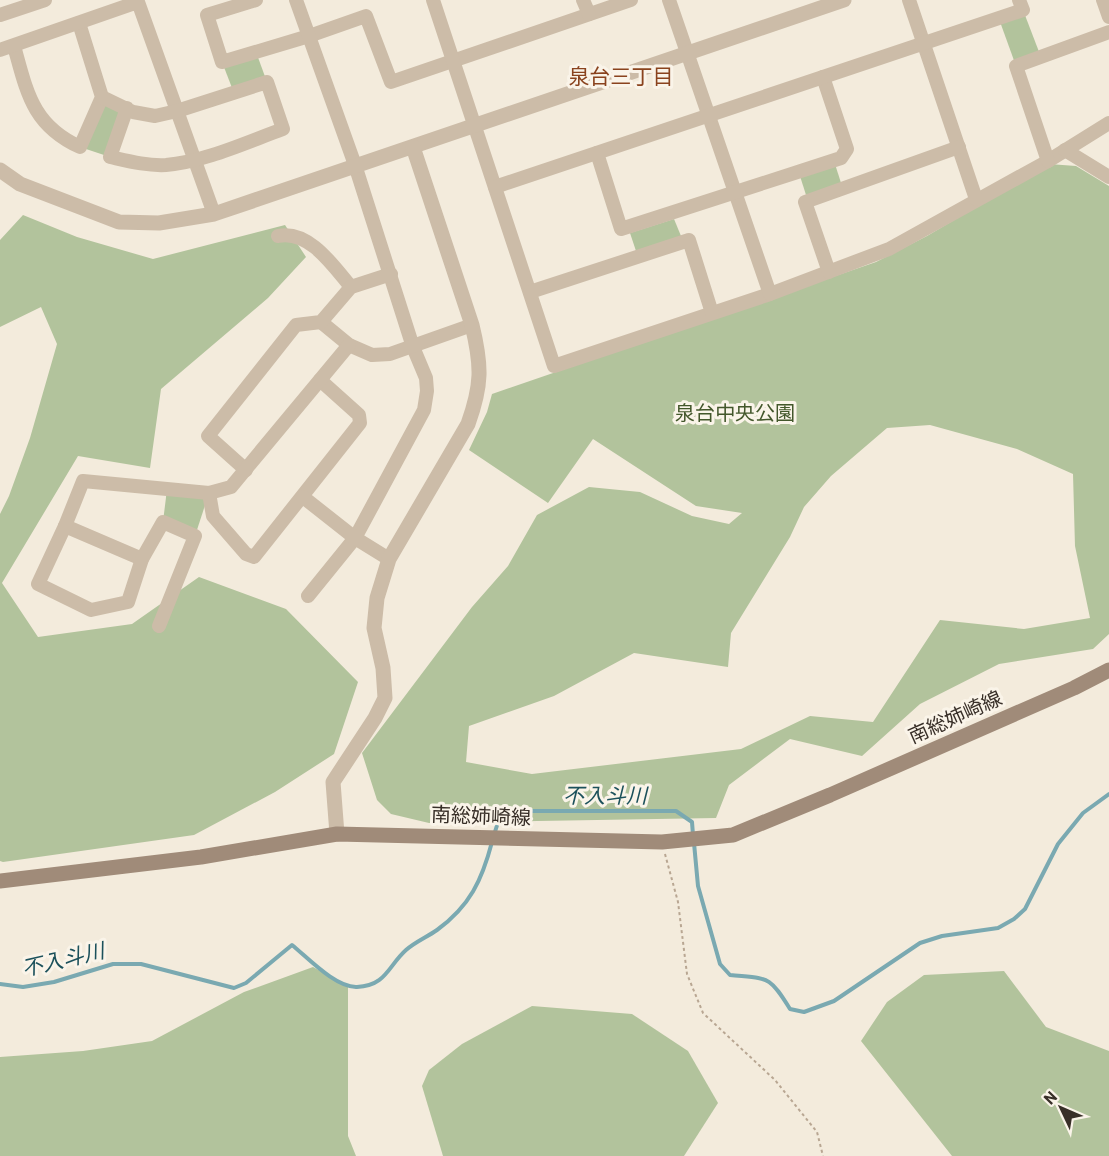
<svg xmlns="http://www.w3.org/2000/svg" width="1109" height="1156" font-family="Barlow,'Noto Sans JP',sans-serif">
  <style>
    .green { fill: #b2c39c; fill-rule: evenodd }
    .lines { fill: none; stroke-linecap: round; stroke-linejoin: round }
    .stream { stroke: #7aa9b1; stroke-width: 4 }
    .path { stroke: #b8a692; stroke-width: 2; stroke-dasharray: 3 3; stroke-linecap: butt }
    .minor { stroke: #ccbca8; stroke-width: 14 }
    .tertiary { stroke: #ccbca8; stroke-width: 15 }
    .secondary { stroke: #a08b79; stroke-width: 15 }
    .labels { text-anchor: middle; stroke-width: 6; stroke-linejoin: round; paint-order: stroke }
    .park-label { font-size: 20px; fill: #43572b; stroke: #faf4e9 }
    .street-label { font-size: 20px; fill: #382f28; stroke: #faf4e9 }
    .neighbourhood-label { font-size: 21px; fill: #8a431e; stroke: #faf4e9 }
    .water-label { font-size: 21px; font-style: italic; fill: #1c515b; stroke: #faf4e9 }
  </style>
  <rect width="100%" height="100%" fill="#f3ebdc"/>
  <g class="green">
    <path d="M1023,10L1041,57L1016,66L999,19Z"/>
    <path d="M256,52L267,82L234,93L222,62Z"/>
    <path d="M102,97L127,108L110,157L80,147Z"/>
    <path d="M835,164L841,183L806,195L800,176Z"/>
    <path d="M1049,164L1076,166L1109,186V634L1093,649L999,664L920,704L862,756L790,739L729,785L716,818L429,823L391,814L377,800L362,753L472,607L508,566L537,515L589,487L640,492L692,516L729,524L742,513L696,506L593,439L548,503L469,450L487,412L492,394L876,262L927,236ZM930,425L1017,449L1073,474L1075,546L1090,618L1024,629L940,620L873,722L810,716L741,749L532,774L466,762L469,726L554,696L634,653L728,667L731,633L790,537L804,507L831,476L887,428Z"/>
    <path d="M23,215L77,237L153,259L285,225L306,257L268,298L161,389L150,468L78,456L2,583L38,637L132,624L199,577L286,609L358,682L334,754L275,792L194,835L3,862L0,861V514L9,496L30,438L57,344L41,307L0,327V240Z"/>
    <path d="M674,219L681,236L636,251L630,233Z"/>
    <path d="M167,489L209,493L195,536L163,522Z"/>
    <path d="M313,967L348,986V1136L356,1156H0V1057L83,1051L152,1041L244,992Z"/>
    <path d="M1004,971L1046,1027L1109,1051V1156H952L861,1041L887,1002L924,975Z"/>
    <path d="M532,1006L632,1014L688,1051L718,1103L684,1156H443L422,1086L429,1070L462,1044Z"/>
  </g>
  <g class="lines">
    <g class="stream">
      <path d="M494,835L499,819L508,811H676L692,822L693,835"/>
      <path d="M694,843L698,886L720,964L730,975C769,979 769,975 790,1009L804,1012L834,1001L920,943L942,936L998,928L1014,919L1025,909L1058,844L1083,813L1109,794"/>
      <path d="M0,984L23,987L54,982L113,964H141L234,988L246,983L292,945C308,958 336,988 357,987C386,986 388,966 406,950C415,942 427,937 437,930C470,906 482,880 492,842"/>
    </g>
    <path class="path" d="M665,854L678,902L687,974L703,1013L775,1080L817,1132L823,1156"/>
    <g class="minor">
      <path d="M256,0L207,15L222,62L309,36L366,16L391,82L631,0"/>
      <path d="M296,0L355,165L413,347L426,378L427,391L424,410L355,538L308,596"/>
      <path d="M433,0L554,366L770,294L889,249L1048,161L1109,123"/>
      <path d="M583,0L589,14"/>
      <path d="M669,0L770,294"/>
      <path d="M909,0L976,199"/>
      <path d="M1103,0L1109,17"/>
      <path d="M0,15L45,0"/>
      <path d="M14,46C27,92 32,125 80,147L102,97L79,23"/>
      <path d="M0,50L138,2L214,214"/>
      <path d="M102,97L133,112L155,116L177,111L267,82L283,129C247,142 204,162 166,165C147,166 128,161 110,157L127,108"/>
      <path d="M1065,150L1109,177"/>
      <path d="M597,153L621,229L841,158L847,149L823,77"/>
      <path d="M1048,161L1016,66L1109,32"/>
      <path d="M495,187L1023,10L1019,0"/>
      <path d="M278,236C309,229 334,267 351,287"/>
      <path d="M829,272L805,202L959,147"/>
      <path d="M530,292L689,240L712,313"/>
      <path d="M321,322L349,345L372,355L390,354L472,325"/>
      <path d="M246,470L208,436L296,325L321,322L351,287L391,274"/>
      <path d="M209,493L213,516L246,554L254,557L360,423L359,415L320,380"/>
      <path d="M303,497L355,538L389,559"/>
      <path d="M65,526L142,559"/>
      <path d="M159,626L195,536L163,522L142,559L128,602L91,610L38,584L65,526L83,481L209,493L231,487L349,345"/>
    </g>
    <g class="tertiary">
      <path d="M0,170L20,184L119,222L159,223L214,214L844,0"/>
      <path d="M337,834L333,782L375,718L385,698L383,668L374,628L377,598L389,559L468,424C482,385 482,366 472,325L413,147"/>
    </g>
    <path class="secondary" d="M0,881L201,857L337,834L662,842L733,835L830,795L1074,688L1109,670"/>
  </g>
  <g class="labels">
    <g class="park-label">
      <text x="735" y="420">泉台中央公園</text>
    </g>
    <g class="street-label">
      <text transform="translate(955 717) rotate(-24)" y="7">南総姉崎線</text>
      <text transform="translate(481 816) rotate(2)" y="7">南総姉崎線</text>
    </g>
    <g class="neighbourhood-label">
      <text x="621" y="84">泉台三丁目</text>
    </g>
    <g class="water-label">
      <text x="605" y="803">不入斗川</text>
      <text transform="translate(63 960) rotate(-13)" y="7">不入斗川</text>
    </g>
  </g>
  <g transform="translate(1061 1108) rotate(314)" stroke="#faf4e9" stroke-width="4.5" paint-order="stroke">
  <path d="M0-4.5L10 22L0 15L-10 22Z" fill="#382f28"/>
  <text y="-9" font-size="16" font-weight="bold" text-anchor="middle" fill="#382f28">N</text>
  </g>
</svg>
